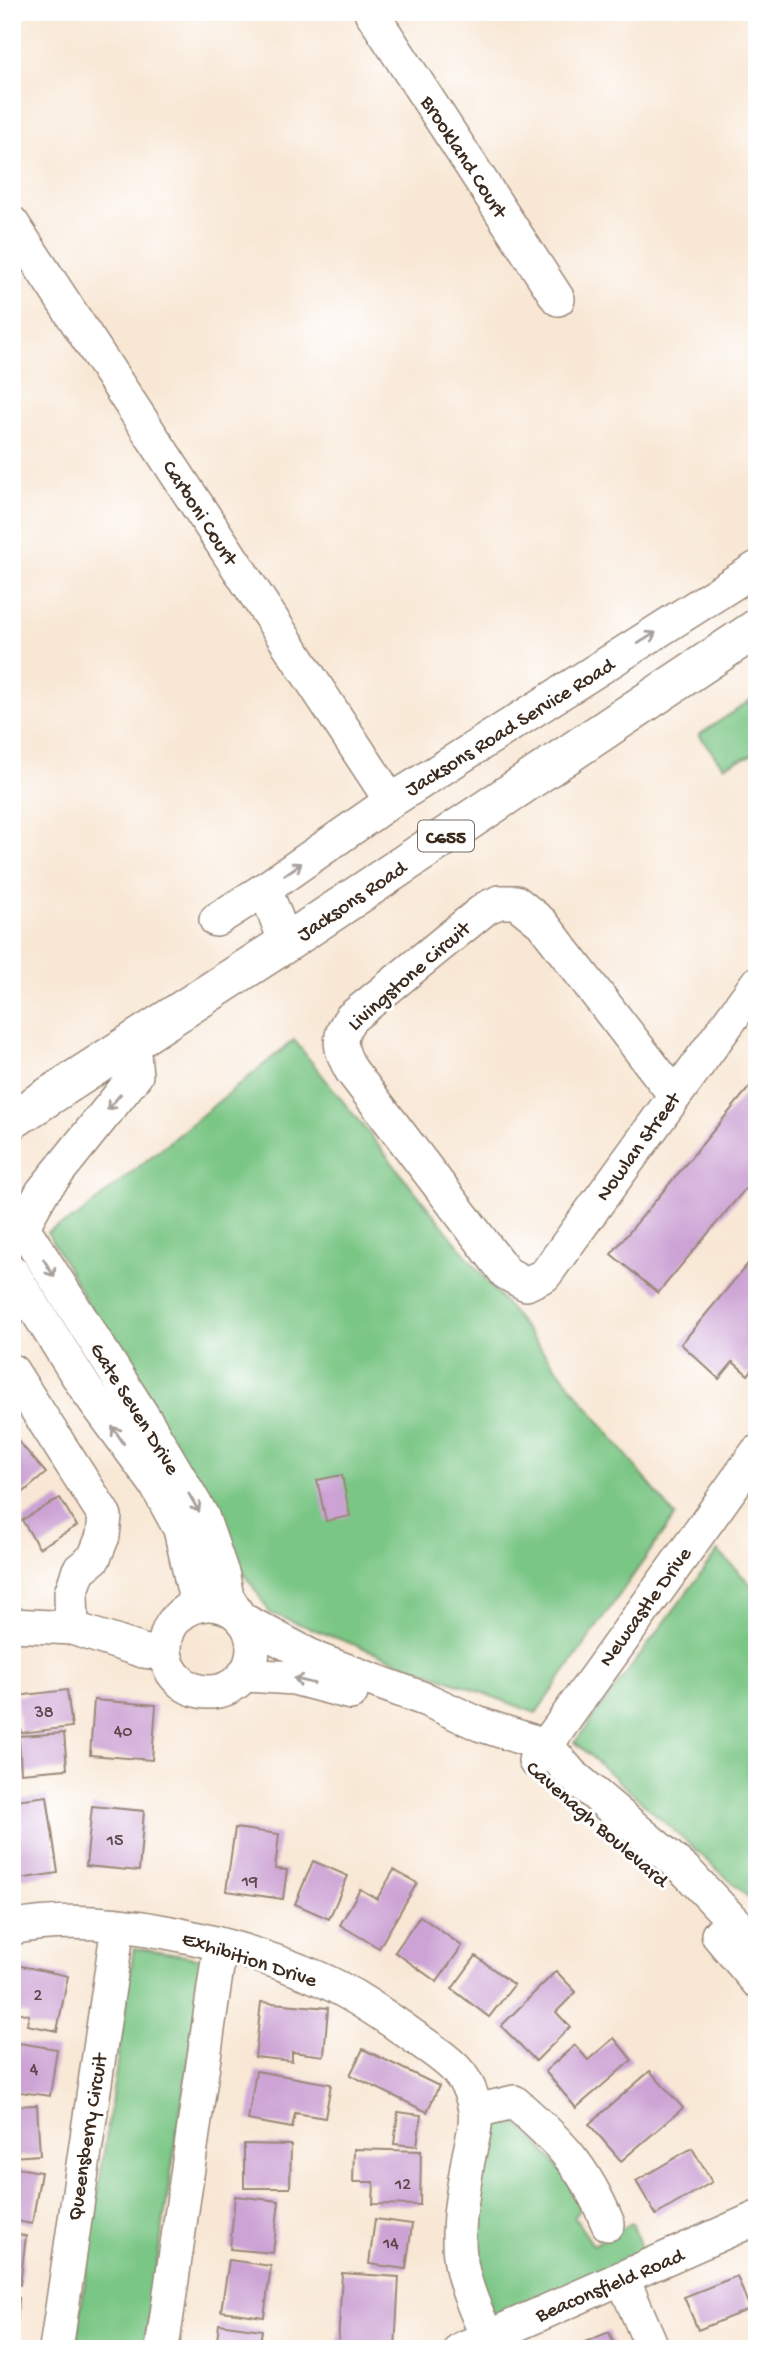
<svg xmlns="http://www.w3.org/2000/svg" width="769" height="2361" font-family="'Gochi Hand',sans-serif">
  <style>
    .green { fill: #7ac685; stroke: #5a7852; stroke-width: 2 }
    .building { fill: #cca3d4 }
    .lines { fill: none; stroke-linecap: round; stroke-linejoin: round }
    .minor-casing { stroke: #9a8879; stroke-width: 36 }
    .major-casing { stroke: #9a8879; stroke-width: 41 }
    .minor { stroke: #fff; stroke-width: 33 }
    .major { stroke: #fff; stroke-width: 38 }
    .oneway { stroke: #a79f9a }
    .labels { text-anchor: middle; stroke-width: 6; stroke-linejoin: round; paint-order: stroke }
    .number-label { font-size: 18px; fill: #5f484c }
    .shield { fill: #fff; stroke: #766a62; stroke-width: 2 }
    .shield-label { font-size: 19px; font-weight: bold; fill: #3b2a1e }
    .street-label { font-size: 21px; fill: #3b2a1e; stroke: #fff }
  </style>
  <rect width="100%" height="100%" fill="#fff"/>
  <filter id="ink" filterUnits="userSpaceOnUse"><feTurbulence type="fractalNoise" baseFrequency=".0143" numOctaves="2"/><feDisplacementMap in="SourceGraphic" scale="14" xChannelSelector="R" yChannelSelector="G"/><feConvolveMatrix kernelMatrix="1 2 1 2 8 2 1 2 1" color-interpolation-filters="sRGB"/></filter>
  <filter id="wash" filterUnits="userSpaceOnUse"><feTurbulence type="fractalNoise" baseFrequency=".00686" numOctaves="4" result="noise"/><feDisplacementMap in="SourceGraphic" scale="28" xChannelSelector="R" yChannelSelector="G"/><feGaussianBlur stdDeviation="1.57" result="paint"/><feColorMatrix in="noise" values="0 0 0 0 0 0 0 0 0 0 0 0 0 0 0 0 0 1.4 0 .05"/><feComposite in="paint" operator="in"/></filter>
  <g filter="url(#wash)">
    <rect width="100%" height="100%" fill="#f8e7d4"/>
    <g class="green">
      <path d="M757,696V753L723,766L699,735Z"/>
      <path d="M294,1040L675,1516L536,1713L270,1613L221,1537L47,1232L77,1217Z"/>
      <path d="M718,1551L757,1591V1905L575,1742Z"/>
      <path d="M134,1948L204,1959L144,2349H75Z"/>
      <path d="M503,2114C537,2136 561,2170 583,2203L574,2217L593,2245L632,2223L645,2259L492,2319L475,2274L473,2237L489,2119Z"/>
    </g>
    <g id="blocks">
      <g class="building">
        <path d="M757,1078V1175L658,1293L611,1254Z"/>
        <path d="M757,1253V1364L748,1375L733,1362L719,1379L681,1344Z"/>
        <path d="M12,1434L46,1473L12,1502Z"/>
        <path d="M342,1475L350,1516L326,1521L317,1480Z"/>
        <path d="M60,1498L77,1526L39,1548L22,1520Z"/>
        <path d="M67,1690L72,1727L21,1733L16,1696Z"/>
        <path d="M94,1700L156,1705L152,1760L90,1755Z"/>
        <path d="M64,1733L67,1769L21,1773L19,1736Z"/>
        <path d="M47,1796L58,1873L12,1880V1836L20,1835L15,1800Z"/>
        <path d="M92,1806L144,1811L139,1871L86,1866Z"/>
        <path d="M235,1828L279,1834L275,1869L287,1870L283,1899L226,1891Z"/>
        <path d="M313,1861L348,1876L329,1919L295,1904Z"/>
        <path d="M394,1870L417,1883L379,1948L340,1925L360,1889L377,1899Z"/>
        <path d="M420,1916L462,1946L437,1982L395,1952Z"/>
        <path d="M476,1956L514,1985L489,2017L452,1989Z"/>
        <path d="M12,1964L68,1976L57,2031L27,2025L29,2015L12,2011Z"/>
        <path d="M556,1971L576,1992L556,2012L570,2027L536,2061L501,2026Z"/>
        <path d="M261,2002L328,2008L324,2056L292,2052V2061L255,2057Z"/>
        <path d="M614,2038L632,2060L576,2108L545,2071L575,2045L588,2060Z"/>
        <path d="M19,2043L57,2049L50,2096L12,2091Z"/>
        <path d="M363,2049L439,2086L427,2112L350,2075Z"/>
        <path d="M256,2071L331,2084L325,2118L295,2113L292,2128L248,2120Z"/>
        <path d="M650,2071L683,2108L621,2161L589,2124Z"/>
        <path d="M37,2105L40,2155L12,2157V2106Z"/>
        <path d="M398,2112L421,2115L417,2146L394,2144Z"/>
        <path d="M244,2144L291,2145L290,2188H244Z"/>
        <path d="M692,2148L712,2182L656,2215L636,2181Z"/>
        <path d="M354,2149L421,2151L420,2205L373,2204L374,2182H353Z"/>
        <path d="M12,2167L41,2172L32,2224L12,2220Z"/>
        <path d="M235,2196L279,2201L273,2253L230,2249Z"/>
        <path d="M375,2219L412,2224L406,2269L369,2264Z"/>
        <path d="M12,2234L26,2236L20,2285L12,2284Z"/>
        <path d="M229,2260L271,2266L264,2317L221,2311Z"/>
        <path d="M342,2273L399,2277L395,2349L338,2345Z"/>
        <path d="M737,2276L750,2309L698,2330L684,2297Z"/>
        <path d="M12,2298H19L15,2348H12Z"/>
        <path d="M219,2324L262,2330L259,2349H216Z"/>
        <path d="M609,2332L616,2349H568Z"/>
      </g>
    </g>
  </g>
  <g filter="url(#ink)">
    <use href="#blocks" fill-opacity="0" stroke="#9a8879" stroke-width="2"/>
    <g class="lines">
      <g class="minor-casing">
        <g id="minor">
          <path d="M371,12L558,299"/>
          <path d="M12,223L391,801"/>
          <path d="M216,920L265,889"/>
          <path d="M286,943L265,889L391,801L757,568"/>
          <path d="M674,1094L542,923L516,902H499L486,908L351,1018C336,1037 340,1050 351,1070L506,1273L526,1284L545,1275L757,983"/>
          <path d="M12,1210L146,1421L202,1516L223,1576L227,1597L238,1615"/>
          <path d="M23,1226L42,1192L136,1075L133,1043"/>
          <path d="M12,1272L86,1389L155,1483L180,1529L197,1605"/>
          <path d="M12,1371L105,1516L103,1536L94,1558L79,1570L71,1593L72,1628"/>
          <circle cx="209" cy="1648" r="44"/>
          <path d="M243,1620L318,1660L427,1700L479,1724L547,1746L571,1774L687,1872L757,1946"/>
          <path d="M12,1625L72,1628L143,1651L164,1654"/>
          <path d="M245,1675L294,1678L351,1693"/>
          <path d="M535,1761L757,1452"/>
          <path d="M12,1928C103,1909 234,1942 318,1978C351,1992 384,2015 413,2036C442,2057 469,2070 475,2110C478,2126 469,2150 467,2167C454,2245 454,2264 487,2336"/>
          <path d="M718,1935L757,1981"/>
          <path d="M476,2111L514,2102C560,2142 585,2167 608,2224"/>
          <path d="M623,2279L653,2349"/>
          <path d="M56,2349L118,1926"/>
          <path d="M162,2349L220,1946"/>
          <path d="M461,2349L757,2218"/>
        </g>
      </g>
      <g class="major-casing">
        <path id="major" d="M12,1120L286,943L757,628"/>
      </g>
      <use href="#minor" class="minor"/>
      <use href="#major" class="major"/>
    </g>
    <defs><path id="oneway-shaft" d="M-6 0H5M1.5-3L5.5 0L1.5 3" fill="none" stroke-width="1.6" stroke-linecap="round" stroke-linejoin="round" transform="scale(1.75)"/></defs>
    <g class="oneway">
      <use href="#oneway-shaft" transform="translate(647 638) rotate(-32)"/>
      <use href="#oneway-shaft" transform="translate(293 869) rotate(-35)"/>
      <use href="#oneway-shaft" transform="translate(114 1102) rotate(130)"/>
      <use href="#oneway-shaft" transform="translate(49 1268) rotate(58)"/>
      <use href="#oneway-shaft" transform="translate(118 1435) rotate(-124)"/>
      <use href="#oneway-shaft" transform="translate(194 1503) rotate(60)"/>
      <use href="#oneway-shaft" transform="translate(304 1681) rotate(-166)"/>
    </g>
  </g>
  <g class="labels">
    <g class="number-label">
      <text x="44" y="1717">38</text>
      <text x="123" y="1736">40</text>
      <text x="115" y="1845">15</text>
      <text x="250" y="1886">19</text>
      <text x="38" y="2000">2</text>
      <text x="34" y="2074">4</text>
      <text x="403" y="2189">12</text>
      <text x="391" y="2248">14</text>
    </g>
    <rect class="shield" x="418" y="820.5" width="56" height="31" rx="5"/>
    <g class="shield-label">
      <text x="446" y="843">C655</text>
    </g>
    <g class="street-label">
      <text transform="translate(465 156) rotate(57)" y="7">Brookland Court</text>
      <text transform="translate(201 512) rotate(57)" y="7">Carboni Court</text>
      <text transform="translate(509 726) rotate(-32)" y="7">Jacksons Road Service Road</text>
      <text transform="translate(351 900) rotate(-34)" y="7">Jacksons Road</text>
      <text transform="translate(408 975) rotate(-41)" y="7">Livingstone Circuit</text>
      <text transform="translate(637 1146) rotate(-54)" y="7">Nowlan Street</text>
      <text transform="translate(136 1408) rotate(58)" y="7">Gate Seven Drive</text>
      <text transform="translate(644 1606) rotate(-54)" y="7">Newcastle Drive</text>
      <text transform="translate(598 1823) rotate(41)" y="7">Cavenagh Boulevard</text>
      <text transform="translate(250 1958) rotate(18)" y="7">Exhibition Drive</text>
      <text transform="translate(86 2137) rotate(-81)" y="7">Queensberry Circuit</text>
      <text transform="translate(609 2284) rotate(-23)" y="7">Beaconsfield Road</text>
    </g>
  </g>
  <rect width="769" height="2361" fill="none" stroke="#fff" stroke-width="42"/>
</svg>
